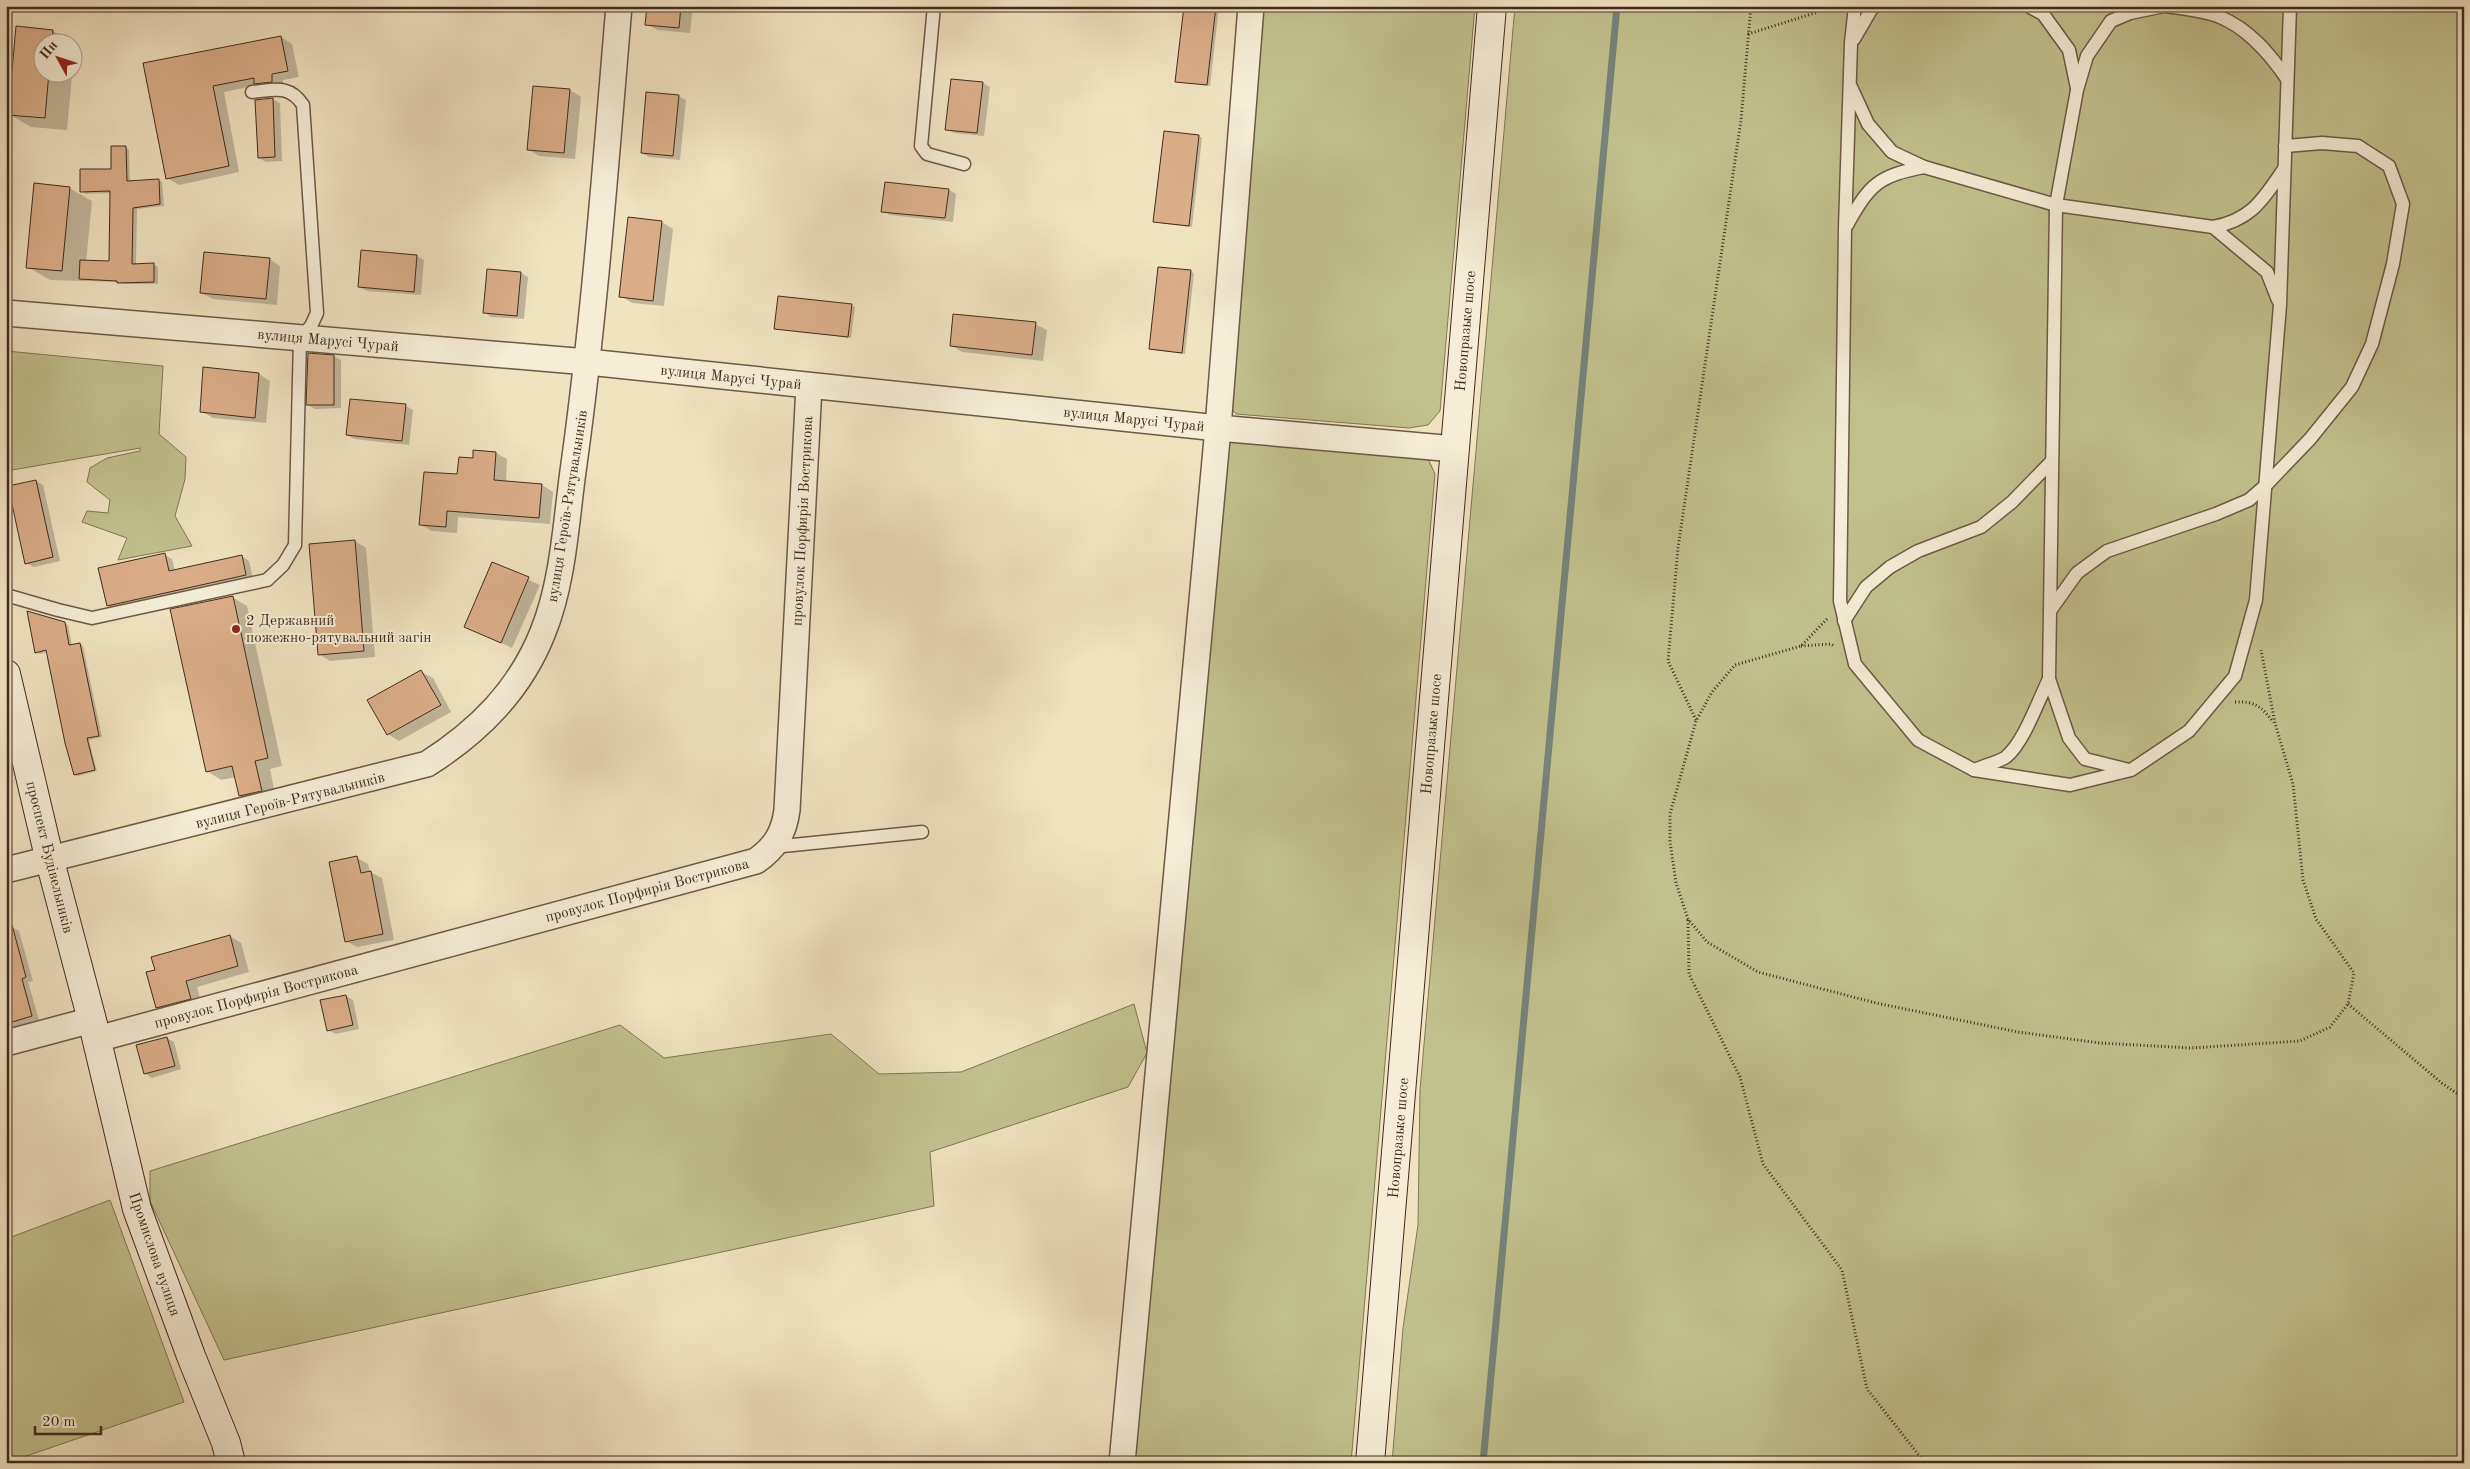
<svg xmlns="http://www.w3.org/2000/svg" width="2470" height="1469" font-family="'Old Standard TT',serif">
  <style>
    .green { fill: #c1c18d; stroke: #817656 }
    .shadow { fill: #0003; fill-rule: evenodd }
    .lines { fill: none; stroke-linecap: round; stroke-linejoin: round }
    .stream { stroke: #77837a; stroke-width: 7 }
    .building { fill: #dbae89; stroke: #412b1e }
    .lane-casing { stroke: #6d5946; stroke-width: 15 }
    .street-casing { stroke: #6d5946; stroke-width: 28 }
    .secondary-casing { stroke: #412b1e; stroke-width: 30 }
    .path { stroke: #412b1e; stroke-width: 3; stroke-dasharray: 1 2.5; stroke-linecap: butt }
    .lane { stroke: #f5edd6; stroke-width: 12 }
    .street { stroke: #f5edd6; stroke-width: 25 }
    .secondary { stroke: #f5edd6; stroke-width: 28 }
    .poi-dot { fill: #8f2418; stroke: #f5edd6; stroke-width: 2 }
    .labels { text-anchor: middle; stroke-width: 4; stroke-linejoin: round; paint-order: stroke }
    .street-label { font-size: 15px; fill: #412b1e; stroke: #f5edd6 }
    .poi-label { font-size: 15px; fill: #412b1e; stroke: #f5edd6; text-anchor: start }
  </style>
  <rect width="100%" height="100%" fill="#f0e3c0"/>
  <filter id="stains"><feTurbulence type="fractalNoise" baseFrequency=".004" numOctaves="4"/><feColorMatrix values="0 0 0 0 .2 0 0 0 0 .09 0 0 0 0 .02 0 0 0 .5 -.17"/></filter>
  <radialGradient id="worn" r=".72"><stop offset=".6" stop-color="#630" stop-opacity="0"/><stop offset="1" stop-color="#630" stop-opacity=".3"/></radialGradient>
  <g class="green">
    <path d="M1258,6H1475L1440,411L1428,425L1409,428L1236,414L1224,400Z"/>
    <path d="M1515,6H2464V1463H1392L1403,1328L1418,1225L1420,1090Z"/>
    <path d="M6,351L163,366L159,434L186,457L185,479L175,516L192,546L118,560L127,538L82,522L87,511L108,513L110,500L87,482L90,468L107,458L140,451V448L6,471Z"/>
    <path d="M1226,436L1425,452L1435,474L1351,1463H1128Z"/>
    <path d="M1134,1004L1147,1053L1128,1087L930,1152L934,1206L224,1360L150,1201V1171L620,1025L664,1058L831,1034L879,1074L961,1072Z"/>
    <path d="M110,1200L184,1402L6,1463V1239Z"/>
  </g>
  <g class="shadow">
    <path d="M648,6H693L690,33L658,30L646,24Z"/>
    <path d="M1185,6H1219L1210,86L1177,81Z"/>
    <path d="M17,28L53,31L75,44L67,130L31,127L9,114ZM42,42H72V72H42Z"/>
    <path d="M281,37L292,44L299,77L283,80V88L267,89L259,85L224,92L239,172L179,185L167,178L145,64Z"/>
    <path d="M952,80L983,83L990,87L984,136L954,133L947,129Z"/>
    <path d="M570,90L581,97L575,159L539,156L528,149Z"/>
    <path d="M678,96L686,100L680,160L649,157L642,153Z"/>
    <path d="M273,99L280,103L282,161L266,162L259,158Z"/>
    <path d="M1199,136L1202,138L1192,227L1158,223L1154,221Z"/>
    <path d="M125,147L129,150L130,182L158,180L162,182L164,206L137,209L136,265L154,264L158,267V284H123L119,282L50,280L28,267L69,188L92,201L86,262L111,263V193L86,194L81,191L112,170Z"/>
    <path d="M949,190L956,194L953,222L890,215L883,211Z"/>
    <path d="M662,222L673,229L664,306L632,303L621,296Z"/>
    <path d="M417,256L424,260L421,295L367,291L359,287Z"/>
    <path d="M269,259L280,266L277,305L213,299L201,293Z"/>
    <path d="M1191,272L1194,273L1185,354L1153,350L1150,348Z"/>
    <path d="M521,273L528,277L524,319L491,317L484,312Z"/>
    <path d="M851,305L855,307L851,338L776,328Z"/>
    <path d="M1035,324L1047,330L1043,361L962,352L951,345Z"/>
    <path d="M334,356L341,360V408L315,409L308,405Z"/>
    <path d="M204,369L259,374L270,381L266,423L213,418L201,411Z"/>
    <path d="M406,406L413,410L409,445L354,439L347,435Z"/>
    <path d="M475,451L496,453L507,459L506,483L542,485L553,492L550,524L458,517L457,533L432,531L421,525L474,459Z"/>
    <path d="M36,481L43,485L60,561L34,567L26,563Z"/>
    <path d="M355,541L366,548L375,657L330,661L319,654Z"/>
    <path d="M165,555L172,559L175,571L242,556L249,561L253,578L115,609L108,605Z"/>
    <path d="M493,563L540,585L512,648L465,626Z"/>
    <path d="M232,597L247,606L282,766L270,769L276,799L255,804L240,796L236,777L221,780L207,771Z"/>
    <path d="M64,623L68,625L72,646L80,644L83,646L102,737L89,740L97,771L78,776L75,775L47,652L40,654L36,652Z"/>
    <path d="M421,672L433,678L451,712L399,741L388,734Z"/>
    <path d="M357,858L368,864L370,872L382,878L394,940L357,947L346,941Z"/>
    <path d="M12,927L19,931L33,981L28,982L39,1020L6,1029V928Z"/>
    <path d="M230,936L241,943L249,972L197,987L202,1005L169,1014L157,1007L156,970Z"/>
    <path d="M346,996L353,1000L359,1029L336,1034L328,1030Z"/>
    <path d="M167,1038L174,1042L181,1069L152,1078L145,1073Z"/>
  </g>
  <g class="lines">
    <path class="stream" d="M1483,1463L1617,6"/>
  </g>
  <g class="building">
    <path d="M647,6H681L679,28L645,25Z"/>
    <path d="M1184,6H1216L1207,85L1175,82Z"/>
    <path d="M16,26L53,30L52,42H42V72H49L45,118L8,115Z"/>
    <path d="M281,36L288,71L272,74V82L254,84V78L213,86L229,166L166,179L143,63Z"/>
    <path d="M951,79L983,82L977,133L945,130Z"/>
    <path d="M533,86L570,89L564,153L527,150Z"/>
    <path d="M646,92L679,95L673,156L641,153Z"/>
    <path d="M273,98L275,157L258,158L255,100Z"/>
    <path d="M1164,131L1199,135L1189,226L1153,222Z"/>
    <path d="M111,146H126L127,181L159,179L160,204L133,208L132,264L154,263V282L117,283V281L79,279L80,260L109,261L110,191L80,192V169H111Z"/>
    <path d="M885,182L949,189L945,218L881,212Z"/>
    <path d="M34,183L70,187L62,271L26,268Z"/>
    <path d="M628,217L662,221L653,301L619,297Z"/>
    <path d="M361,250L417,255L414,292L358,287Z"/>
    <path d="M204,252L270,258L266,299L200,293Z"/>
    <path d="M1158,267L1191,270L1182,353L1149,349Z"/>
    <path d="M487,269L521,272L517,316L483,313Z"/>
    <path d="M778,296L852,304L848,337L774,329Z"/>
    <path d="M953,314L1036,322L1032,355L950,346Z"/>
    <path d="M308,353L334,355V405H306Z"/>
    <path d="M203,367L259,373L255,418L200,412Z"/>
    <path d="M350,399L406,404L402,441L346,435Z"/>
    <path d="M473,450L496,452L494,480L542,484L539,518L447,511L446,527L419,525L424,472L457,474L459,457L473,458Z"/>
    <path d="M36,480L53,557L25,564L8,486Z"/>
    <path d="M355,540L364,651L318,655L309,544Z"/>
    <path d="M165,553L169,571L242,555L246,575L107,606L98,568Z"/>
    <path d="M492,562L529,577L501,643L464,627Z"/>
    <path d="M233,596L268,758L255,761L262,791L239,796L232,766L206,772L170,609Z"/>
    <path d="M27,611L65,622L69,645L80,643L99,736L87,738L95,770L74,775L65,743L46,650L35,653Z"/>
    <path d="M421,670L441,705L387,735L367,700Z"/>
    <path d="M357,856L361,873L371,871L383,934L345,942L329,862Z"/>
    <path d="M6,925H12L26,977L22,979L32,1016L6,1024Z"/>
    <path d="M230,935L238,966L186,981L191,999L156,1008L146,972L155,970L151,957Z"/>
    <path d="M346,995L353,1025L327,1031L320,1000Z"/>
    <path d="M167,1037L175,1066L144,1074L136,1045Z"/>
  </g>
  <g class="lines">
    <g class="lane-casing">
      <g id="lane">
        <path d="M934,6L921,146L927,154L964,164"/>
        <path d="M1855,6L1851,43L1845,228L1840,601L1855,664L1918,740L1974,770L2070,785L2131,770L2189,731L2235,676L2256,600L2280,305L2290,6"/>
        <path d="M2028,6L2043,14L2069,50L2077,88"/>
        <path d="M2167,6C2185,9 2204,10 2220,17C2249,29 2270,54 2287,79"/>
        <path d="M1854,39L1872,8L1876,6"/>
        <path d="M1851,87L1868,124L1892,152L1924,167L2056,205L2213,227L2267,272L2278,300"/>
        <path d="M1847,225C1870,184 1878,176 1924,167"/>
        <path d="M2213,227C2252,220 2263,199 2284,169"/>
        <path d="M6,595L58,610L92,618L267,580L283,565L295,545L300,338L311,326L317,313L303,105C289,84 274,90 252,92"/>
        <path d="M2050,611L2077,573L2107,551L2216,514L2249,500L2265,486L2310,439L2352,387L2372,344L2393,264L2403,204L2389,166L2358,146L2322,143L2285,146"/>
        <path d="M1844,621L1866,587L1890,567L1918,551L1981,527L2012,502L2052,461"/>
        <path d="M1974,770C1981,767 2003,760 2006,757C2024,742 2038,701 2049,679"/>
        <path d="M2129,770L2085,759L2069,738L2049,679L2056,205L2077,90L2087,56L2111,21L2130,13L2164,6"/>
        <path d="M773,847L922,832"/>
      </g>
    </g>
    <g class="street-casing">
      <g id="street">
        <path d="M6,313L588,362L1218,428L1455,449"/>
        <path d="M6,870L427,764C479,731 520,690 543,632C564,580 566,519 574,464C595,312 606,159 619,6"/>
        <path d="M97,1039L756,861C775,848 784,833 787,810L809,386"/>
        <path d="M6,1043L92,1020"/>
        <path d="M1122,1463L1218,428L1251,6"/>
      </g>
    </g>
    <g class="secondary-casing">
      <g id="secondary">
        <path d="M6,674L50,861L92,1020L137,1209L191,1356L226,1443L231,1463"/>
        <path d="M1370,1463L1492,6"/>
      </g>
    </g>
    <g class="path">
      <path d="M1748,34L1837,6"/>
      <path d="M1827,619L1801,646L1735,665L1712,692L1696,721L1670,814V842L1676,883L1688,919L1707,942L1758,972L1876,1003L2018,1032L2100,1043L2191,1048L2300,1041L2330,1027L2348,1004L2354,973L2316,919L2303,880L2293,784L2275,723L2261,650"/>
      <path d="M1801,646L1831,644L1834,646"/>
      <path d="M2235,702C2255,701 2262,707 2273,722"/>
      <path d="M1696,720L1668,661L1678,548L1741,120L1751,6"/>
      <path d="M1688,920L1689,974L1740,1077L1763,1164L1842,1270L1867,1389L1925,1463"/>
      <path d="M2348,1004L2443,1084L2464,1098"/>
    </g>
    <use href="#lane" class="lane"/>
    <use href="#street" class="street"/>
    <use href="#secondary" class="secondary"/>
  </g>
  <circle class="poi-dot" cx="236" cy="629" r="5"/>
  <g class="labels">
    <g class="street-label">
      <text transform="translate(1465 331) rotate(-85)" y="5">Новопразьке шосе</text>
      <text transform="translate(328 340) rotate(5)" y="5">вулиця Марусі Чурай</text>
      <text transform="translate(731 377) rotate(6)" y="5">вулиця Марусі Чурай</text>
      <text transform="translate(1134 419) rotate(6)" y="5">вулиця Марусі Чурай</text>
      <text transform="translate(567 506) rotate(-81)" y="5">вулиця Героїв-Рятувальників</text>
      <text transform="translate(802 521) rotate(-87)" y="5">провулок Порфирія Вострикова</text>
      <text transform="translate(1431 734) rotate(-85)" y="5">Новопразьке шосе</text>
      <text transform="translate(290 800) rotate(-14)" y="5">вулиця Героїв-Рятувальників</text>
      <text transform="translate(50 857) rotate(76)" y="5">проспект Будівельників</text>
      <text transform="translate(647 890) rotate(-15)" y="5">провулок Порфирія Вострикова</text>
      <text transform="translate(256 996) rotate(-15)" y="5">провулок Порфирія Вострикова</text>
      <text transform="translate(1398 1138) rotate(-85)" y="5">Новопразьке шосе</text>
      <text transform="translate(155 1254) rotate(71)" y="5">Промислова вулиця</text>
    </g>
    <g class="poi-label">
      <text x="246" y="625">2 Державний<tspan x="246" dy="17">пожежно-рятувальний загін</tspan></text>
    </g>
  </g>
  <rect width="2470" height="1469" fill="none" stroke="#f0e3c0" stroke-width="25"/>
  <rect x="8" y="8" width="2455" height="1454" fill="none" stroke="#412b1e" stroke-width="2.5"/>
  <rect x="12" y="12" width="2445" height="1444" fill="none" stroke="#412b1e"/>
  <g transform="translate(58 58) rotate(310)"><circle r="24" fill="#f5edd6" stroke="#ad9f8c"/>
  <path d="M0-4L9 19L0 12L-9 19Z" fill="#8f2418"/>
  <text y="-8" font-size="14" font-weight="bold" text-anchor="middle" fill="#412b1e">Пн</text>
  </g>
  <path d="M35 1426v8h66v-8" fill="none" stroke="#412b1e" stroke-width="2.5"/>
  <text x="42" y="1426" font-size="15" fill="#412b1e" stroke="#f5edd6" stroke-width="4" paint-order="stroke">20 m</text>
  <rect width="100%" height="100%" filter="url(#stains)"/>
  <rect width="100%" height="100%" fill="url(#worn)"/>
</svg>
